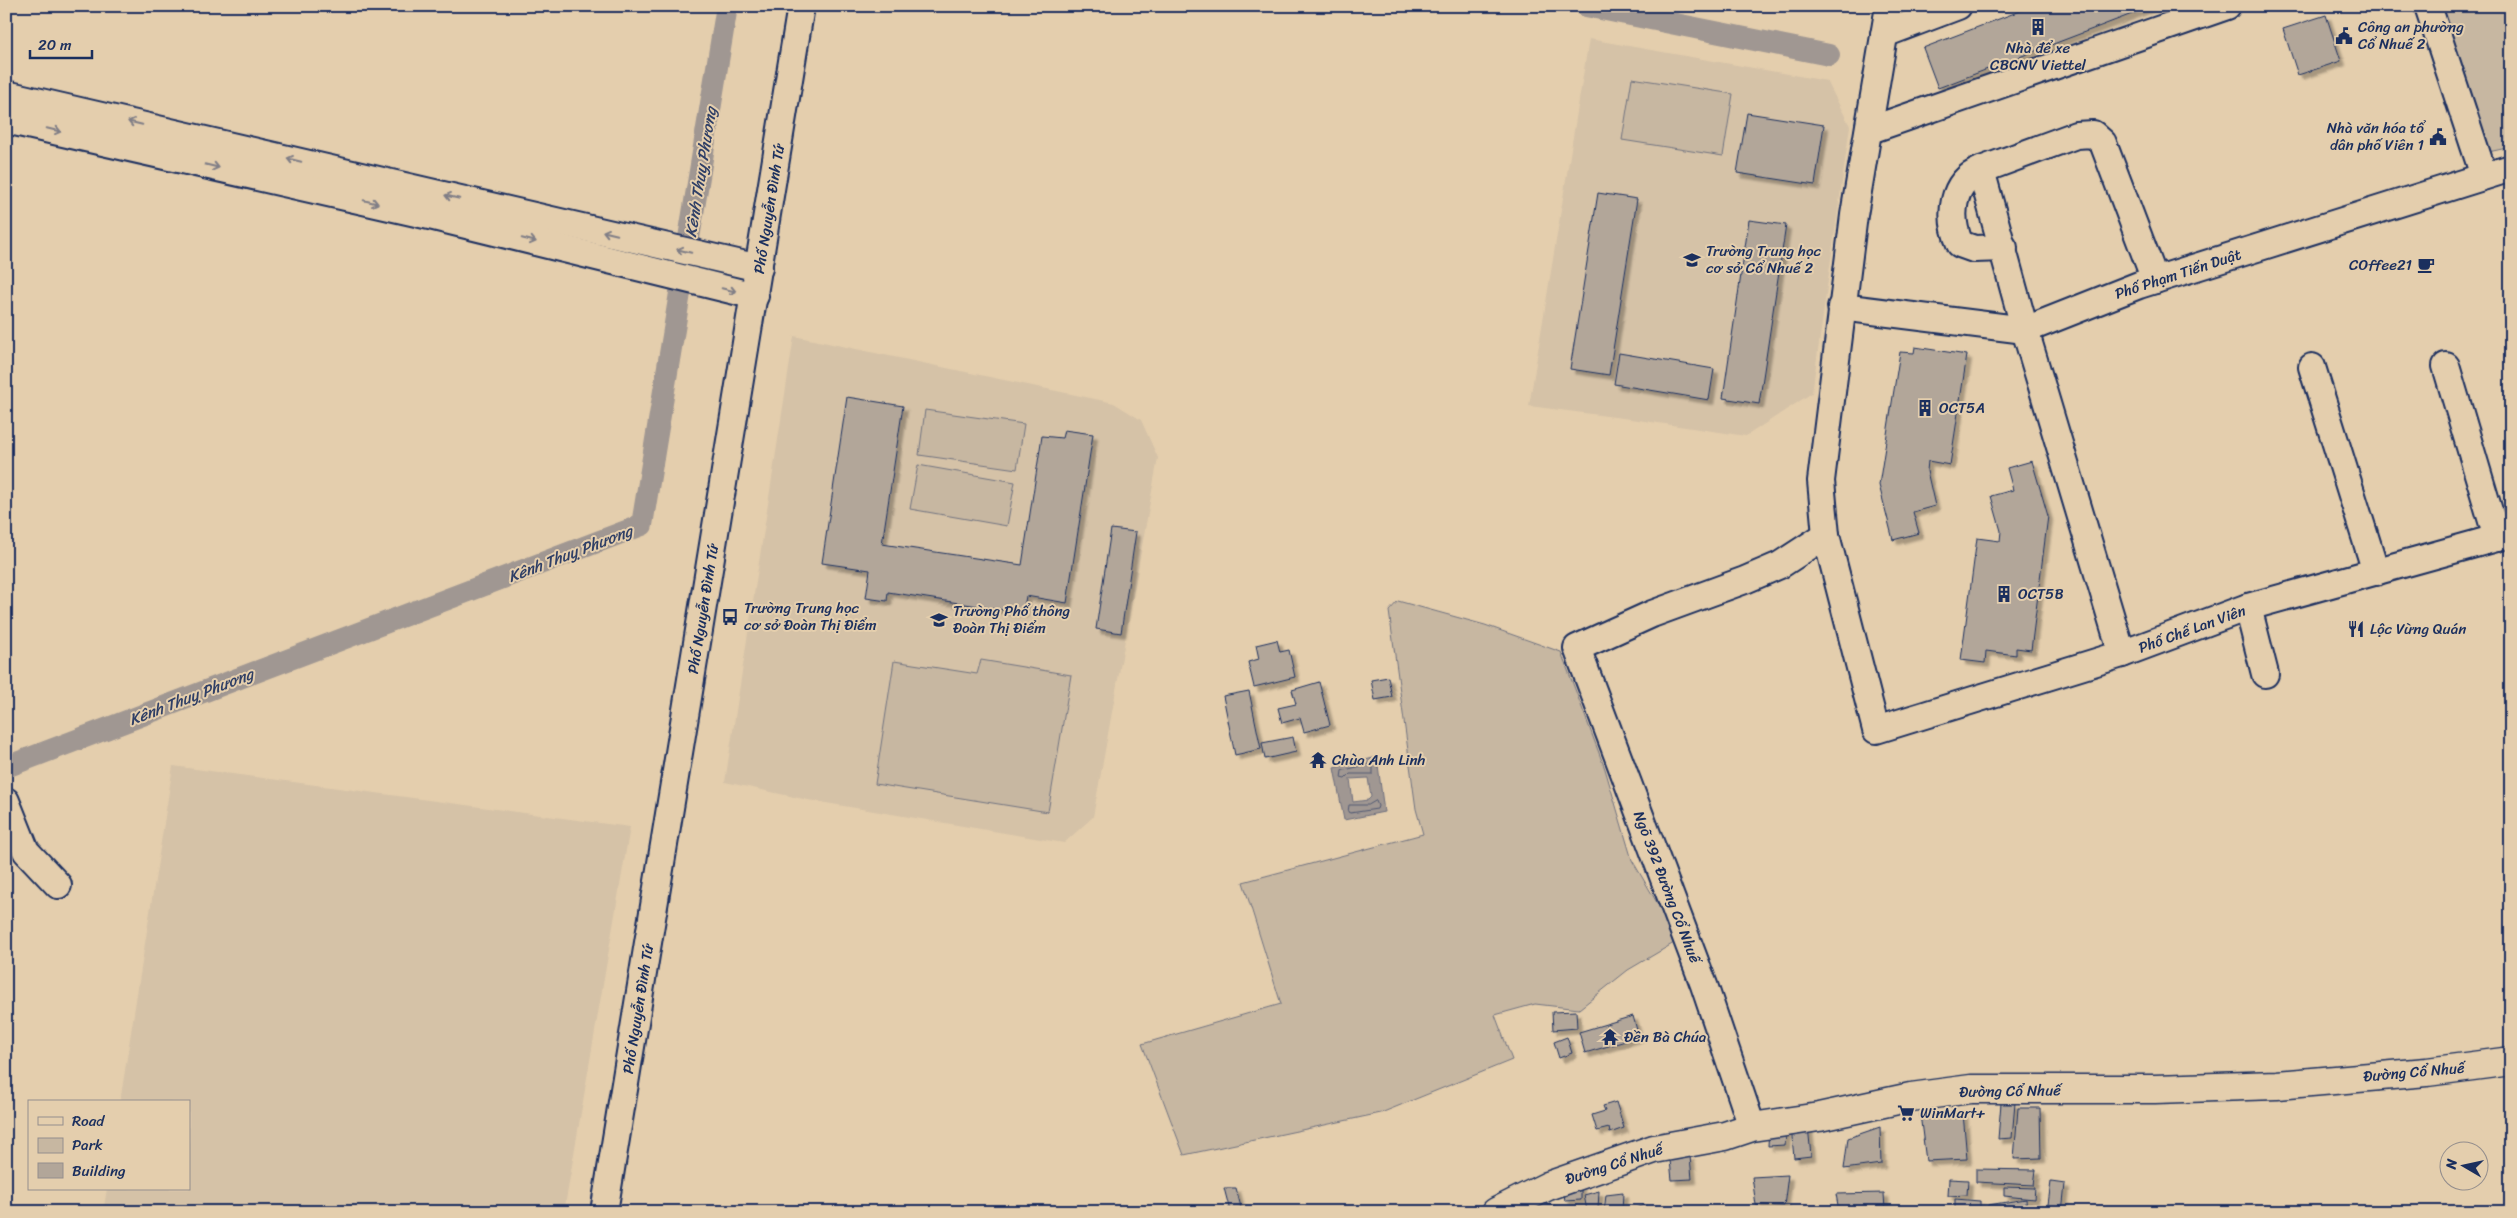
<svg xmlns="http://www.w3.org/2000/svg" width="2517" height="1218" font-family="Sriracha,sans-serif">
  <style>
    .built { fill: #d5c2a7 }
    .green { fill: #c7b7a1; stroke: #717380 }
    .water { fill: #a09792; stroke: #6b6d7d; fill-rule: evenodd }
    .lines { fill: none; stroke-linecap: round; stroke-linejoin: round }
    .shore { stroke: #505973; stroke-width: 1 }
    .canal { stroke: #a09792; stroke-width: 22 }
    .building { fill: #b2a699; stroke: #1b2f5e; filter: url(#shadow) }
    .minor-casing { stroke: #1b2f5e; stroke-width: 30 }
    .major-casing { stroke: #1b2f5e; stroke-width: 31 }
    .minor { stroke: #e4cead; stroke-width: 26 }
    .major { stroke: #e4cead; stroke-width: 28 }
    .oneway { stroke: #807e86 }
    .labels { text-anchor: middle; stroke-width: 4; stroke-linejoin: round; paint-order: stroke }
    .poi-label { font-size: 15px; fill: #1b2f5e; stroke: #e4cead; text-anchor: start }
    .street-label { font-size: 15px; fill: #1b2f5e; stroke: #e4cead }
    .water-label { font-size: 16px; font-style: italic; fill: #2f3f66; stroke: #e4cead }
  </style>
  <defs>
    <filter id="shadow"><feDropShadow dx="4.5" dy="4.5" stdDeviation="1" flood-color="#0004"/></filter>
  </defs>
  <rect width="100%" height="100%" fill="#e4cead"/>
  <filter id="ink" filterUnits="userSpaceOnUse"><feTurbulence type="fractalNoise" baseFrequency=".02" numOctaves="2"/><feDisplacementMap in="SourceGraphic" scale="10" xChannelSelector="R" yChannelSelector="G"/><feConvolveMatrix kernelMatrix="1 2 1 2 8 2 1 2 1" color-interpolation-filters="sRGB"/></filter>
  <g filter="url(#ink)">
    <g class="built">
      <path d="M1589,39L1827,81L1850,126L1812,393L1746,436L1638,420L1529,406Z"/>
      <path d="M794,336L1114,403L1141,420L1158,458L1093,817L1064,843L808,800L725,782Z"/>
      <path d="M173,766L630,827L564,1212H103L107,1189H189V1102H120Z"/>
    </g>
    <g class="green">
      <path d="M2437,6H2511V147L2484,153Z"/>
      <path d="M1632,78L1733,94L1723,156L1622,140Z"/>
      <path d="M925,410L1024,424L1017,469L919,455Z"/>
      <path d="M918,465L1015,482L1007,526L910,509Z"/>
      <path d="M1398,601L1485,625L1561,652L1605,769L1632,860L1679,940L1628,970L1579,1009L1535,1004L1495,1015L1512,1060L1381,1113L1184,1155L1142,1044L1281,1004L1243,882L1423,834L1416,809L1389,611Z"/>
      <path d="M981,660L1071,675L1048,812L875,784L894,661L977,674Z"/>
    </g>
    <path class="water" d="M1377,757L1384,812L1344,820L1334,768ZM1368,778L1371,797L1368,800L1353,802L1350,779Z"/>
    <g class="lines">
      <g class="shore">
        <path d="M1371,764L1373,766V774H1350L1345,779L1341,778L1342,771Z"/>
        <path d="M1376,801L1378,806L1377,809L1350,813L1348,812L1349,805H1368Z"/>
      </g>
      <g class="canal">
        <path d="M1586,6L1829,55"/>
        <path d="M6,767L642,525L727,6"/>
      </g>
    </g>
    <g class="building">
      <path d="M2033,6H2153L1938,88L1923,48Z"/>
      <path d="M2326,15L2341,61L2298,75L2283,29Z"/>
      <path d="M1747,113L1824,125L1815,185L1737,173Z"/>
      <path d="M1598,193L1637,199L1609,375L1570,369Z"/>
      <path d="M1749,220L1786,225L1759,404L1723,398Z"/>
      <path d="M1915,347L1967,355L1950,465L1928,461L1927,471L1935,506L1913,512L1919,533L1893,540L1879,485L1900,352L1914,353Z"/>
      <path d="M1619,353L1714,369L1709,400L1614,384Z"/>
      <path d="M847,397L903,406L882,544L1022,565L1042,436L1062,438L1064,430L1093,434L1067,603L1026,596L1023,613L888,592L887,601L866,598L870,570L822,563Z"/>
      <path d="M2032,461L2048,516L2031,650L2016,648V655L1986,651L1985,663L1961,660L1977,538L2000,541L2001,531L1991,496L2013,490L2007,468Z"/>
      <path d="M1111,529L1136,532L1121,633L1096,629Z"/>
      <path d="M1277,640L1280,652L1289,650L1295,677L1254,687L1248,662L1259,659L1256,645Z"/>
      <path d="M1388,677L1392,697L1375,700L1371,680Z"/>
      <path d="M1319,682L1330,725L1304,732L1300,718L1282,723L1278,708L1296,704L1292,690Z"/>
      <path d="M1249,691L1261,749L1235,755L1223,696Z"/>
      <path d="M1293,737L1296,752L1265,759L1262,743Z"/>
      <path d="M1576,1011L1577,1028L1553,1030L1552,1012Z"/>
      <path d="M1633,1016L1639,1037L1585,1053L1579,1032Z"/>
      <path d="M1567,1037L1572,1053L1559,1058L1554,1042Z"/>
      <path d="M1616,1102L1624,1128L1610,1133L1609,1128L1597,1131L1592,1115L1605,1111L1603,1106Z"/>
      <path d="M2001,1103H2015L2012,1138L1998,1139Z"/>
      <path d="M2018,1108H2040L2041,1158L2014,1159Z"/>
      <path d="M1963,1113L1967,1159L1926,1161L1920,1114Z"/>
      <path d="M1808,1126L1811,1156L1794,1158L1791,1127Z"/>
      <path d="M1769,1127H1787L1785,1145L1768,1146Z"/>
      <path d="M1880,1127L1881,1164L1844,1169L1848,1138Z"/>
      <path d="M1690,1156L1692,1179L1672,1180L1670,1160Z"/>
      <path d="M1976,1169L2036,1170L2034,1185L1976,1182Z"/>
      <path d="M1788,1175L1784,1206L1756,1205L1752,1177Z"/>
      <path d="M1949,1179L1968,1180L1967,1195L1948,1196Z"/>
      <path d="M2051,1182L2065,1184L2062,1212H2047Z"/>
      <path d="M1581,1186V1200L1565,1201L1563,1187Z"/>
      <path d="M2004,1187L2035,1188L2034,1199L2004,1196Z"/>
      <path d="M1224,1188H1236L1241,1207L1230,1211Z"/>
      <path d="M1599,1191L1598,1209L1587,1211L1584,1195Z"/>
      <path d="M1623,1193L1622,1212H1604L1606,1195Z"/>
      <path d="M1884,1193L1885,1211H1839L1836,1194Z"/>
      <path d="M1955,1199L1980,1201V1212H1955Z"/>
      <path d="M2026,1199L2027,1212H1986L1988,1205Z"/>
      <path d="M1540,1203L1565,1208V1212H1536Z"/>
      <path d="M1645,1205L1646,1212H1628V1211Z"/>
      <path d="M655,1207L690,1212H654Z"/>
    </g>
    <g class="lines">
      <g class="minor-casing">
        <g id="minor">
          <path d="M1889,6L1854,215L1821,481L1826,535L1876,730L2122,654L2248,607L2511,534"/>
          <path d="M2428,6L2484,176"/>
          <path d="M1884,34L1958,6"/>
          <path d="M6,94L759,268"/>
          <path d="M6,120L434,217L755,296"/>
          <path d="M1870,130L2227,6"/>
          <path d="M1981,170L2025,330L2122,654"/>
          <path d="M2004,248L1974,249L1960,244C1948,217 1951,182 1981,170L2076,135L2093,134L2103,143L2155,280"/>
          <path d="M1841,307L2025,330L2139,285L2511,168"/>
          <path d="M2446,366L2497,538"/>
          <path d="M2312,367L2376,572"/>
          <path d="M2248,607L2265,674"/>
          <path d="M6,801L26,851L58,885"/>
          <path d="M1752,1127L1704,985L1577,648L1652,614L1745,580L1780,565L1826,535"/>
          <path d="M604,1212L801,6"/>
        </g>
      </g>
      <g class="major-casing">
        <path id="major" d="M1496,1212L1548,1186L1654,1149L1725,1136L1752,1127L1819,1117L1911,1097L1971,1089H2155L2277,1085L2427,1072L2511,1061"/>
      </g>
      <use href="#minor" class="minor"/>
      <use href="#major" class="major"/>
    </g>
    <defs><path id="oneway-shaft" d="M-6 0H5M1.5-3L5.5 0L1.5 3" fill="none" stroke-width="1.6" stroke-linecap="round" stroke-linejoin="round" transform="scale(1.25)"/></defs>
    <g class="oneway">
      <use href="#oneway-shaft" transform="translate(135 123) rotate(-167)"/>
      <use href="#oneway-shaft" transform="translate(54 130) rotate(13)"/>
      <use href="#oneway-shaft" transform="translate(294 160) rotate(-167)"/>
      <use href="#oneway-shaft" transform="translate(212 166) rotate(13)"/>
      <use href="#oneway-shaft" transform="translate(452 197) rotate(-167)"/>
      <use href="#oneway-shaft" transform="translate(371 202) rotate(13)"/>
      <use href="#oneway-shaft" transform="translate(610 233) rotate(-167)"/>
      <use href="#oneway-shaft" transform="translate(529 240) rotate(14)"/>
      <use href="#oneway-shaft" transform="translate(684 251) rotate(-166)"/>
      <use href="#oneway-shaft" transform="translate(729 290) rotate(13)"/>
    </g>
  </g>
  <defs>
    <g id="building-bare" transform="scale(1.35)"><path d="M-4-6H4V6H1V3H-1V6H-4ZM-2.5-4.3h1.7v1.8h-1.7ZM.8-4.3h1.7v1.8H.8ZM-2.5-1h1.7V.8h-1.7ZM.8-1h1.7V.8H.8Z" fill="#1b2f5e" stroke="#e4cead" stroke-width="2.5" paint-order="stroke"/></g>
    <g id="civic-bare" transform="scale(1.35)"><path d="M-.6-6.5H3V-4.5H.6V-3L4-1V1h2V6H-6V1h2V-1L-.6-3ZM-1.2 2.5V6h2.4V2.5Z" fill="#1b2f5e" stroke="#e4cead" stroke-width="2.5" paint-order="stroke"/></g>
    <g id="school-bare" transform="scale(1.35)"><path d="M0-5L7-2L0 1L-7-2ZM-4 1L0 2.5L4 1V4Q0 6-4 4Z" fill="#1b2f5e" stroke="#e4cead" stroke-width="2.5" paint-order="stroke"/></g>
    <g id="cafe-bare" transform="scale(1.35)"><path d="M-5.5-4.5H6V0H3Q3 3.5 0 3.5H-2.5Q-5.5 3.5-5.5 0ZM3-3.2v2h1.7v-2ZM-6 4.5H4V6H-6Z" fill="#1b2f5e" stroke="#e4cead" stroke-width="2.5" paint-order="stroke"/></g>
    <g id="bus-bare" transform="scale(1.35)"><path d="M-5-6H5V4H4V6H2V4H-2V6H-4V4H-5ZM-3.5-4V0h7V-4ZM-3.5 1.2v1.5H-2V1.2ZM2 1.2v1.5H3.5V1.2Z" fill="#1b2f5e" stroke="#e4cead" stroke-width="2.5" paint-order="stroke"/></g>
    <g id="restaurant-bare" transform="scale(1.35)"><path d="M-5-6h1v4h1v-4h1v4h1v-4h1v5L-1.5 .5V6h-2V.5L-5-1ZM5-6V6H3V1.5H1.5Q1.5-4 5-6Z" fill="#1b2f5e" stroke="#e4cead" stroke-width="2.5" paint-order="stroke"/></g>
    <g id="temple-bare" transform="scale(1.35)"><path d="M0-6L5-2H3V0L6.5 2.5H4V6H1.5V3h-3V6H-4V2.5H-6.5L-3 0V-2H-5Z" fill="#1b2f5e" stroke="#e4cead" stroke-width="2.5" paint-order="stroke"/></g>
    <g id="supermarket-bare" transform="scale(1.35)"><path d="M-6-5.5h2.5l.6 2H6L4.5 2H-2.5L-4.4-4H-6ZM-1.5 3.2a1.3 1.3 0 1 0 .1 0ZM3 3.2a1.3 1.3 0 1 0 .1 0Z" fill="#1b2f5e" stroke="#e4cead" stroke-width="2.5" paint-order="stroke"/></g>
  </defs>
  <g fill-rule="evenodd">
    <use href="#building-bare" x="2038" y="27"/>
    <use href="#civic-bare" x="2344" y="36"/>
    <use href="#civic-bare" x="2438" y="137"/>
    <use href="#school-bare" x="1692" y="260"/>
    <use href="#cafe-bare" x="2426" y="265"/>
    <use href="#building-bare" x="1925" y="408"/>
    <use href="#building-bare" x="2004" y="594"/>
    <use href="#bus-bare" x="730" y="617"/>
    <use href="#school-bare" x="939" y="620"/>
    <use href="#restaurant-bare" x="2356" y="629"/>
    <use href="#temple-bare" x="1318" y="760"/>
    <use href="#temple-bare" x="1610" y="1037"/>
    <use href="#supermarket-bare" x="1906" y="1113"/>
  </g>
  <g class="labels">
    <g class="poi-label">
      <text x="2358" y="32">Công an phường<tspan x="2358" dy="17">Cổ Nhuế 2</tspan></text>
      <text x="2038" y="53" text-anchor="middle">Nhà để xe<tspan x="2038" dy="17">CBCNV Viettel</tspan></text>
      <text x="2424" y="133" text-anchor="end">Nhà văn hóa tổ<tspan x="2424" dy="17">dân phố Viên 1</tspan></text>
      <text x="1706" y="256">Trường Trung học<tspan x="1706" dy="17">cơ sở Cổ Nhuế 2</tspan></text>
      <text x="2412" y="270" text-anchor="end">COffee21</text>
      <text x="1939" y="413">OCT5A</text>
      <text x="2018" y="599">OCT5B</text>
      <text x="744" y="613">Trường Trung học<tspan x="744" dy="17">cơ sở Đoàn Thị Điểm</tspan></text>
      <text x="953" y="616">Trường Phổ thông<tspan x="953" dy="17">Đoàn Thị Điểm</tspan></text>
      <text x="2370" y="634">Lộc Vừng Quán</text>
      <text x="1332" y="765">Chùa Anh Linh</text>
      <text x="1624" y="1042">Đền Bà Chúa</text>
      <text x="1920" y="1118">WinMart+</text>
    </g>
    <g class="street-label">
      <text transform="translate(769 209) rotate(-81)" y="5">Phố Nguyễn Đình Tứ</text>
      <text transform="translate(2178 274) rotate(-18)" y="5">Phố Phạm Tiến Duật</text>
      <text transform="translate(703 609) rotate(-81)" y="5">Phố Nguyễn Đình Tứ</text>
      <text transform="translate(2192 629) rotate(-20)" y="5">Phố Chế Lan Viên</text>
      <text transform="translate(1667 887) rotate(69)" y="5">Ngõ 392 Đường Cổ Nhuế</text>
      <text transform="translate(638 1009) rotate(-81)" y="5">Phố Nguyễn Đình Tứ</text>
      <text transform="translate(2414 1072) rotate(-5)" y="5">Đường Cổ Nhuế</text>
      <text transform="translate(2010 1091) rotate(-1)" y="5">Đường Cổ Nhuế</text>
      <text transform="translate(1614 1164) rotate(-18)" y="5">Đường Cổ Nhuế</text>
    </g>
    <g class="water-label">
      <text transform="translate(700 172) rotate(-81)" y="6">Kênh Thuỵ Phương</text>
      <text transform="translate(570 553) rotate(-21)" y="6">Kênh Thuỵ Phương</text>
      <text transform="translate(191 696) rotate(-21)" y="6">Kênh Thuỵ Phương</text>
    </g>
  </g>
  <rect width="2517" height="1218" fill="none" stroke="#e4cead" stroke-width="25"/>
  <rect x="12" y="12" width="2492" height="1193" fill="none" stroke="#1b2f5e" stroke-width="2" filter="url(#ink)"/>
  <rect x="28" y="1100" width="162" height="90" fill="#e4cead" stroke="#948e8d"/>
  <rect x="38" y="1117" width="25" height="8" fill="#e4cead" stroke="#948e8d"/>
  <text x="72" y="1126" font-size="15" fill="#1b2f5e">Road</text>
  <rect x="38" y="1138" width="25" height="15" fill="#c7b7a1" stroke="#948e8d"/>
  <text x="72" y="1150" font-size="15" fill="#1b2f5e">Park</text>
  <rect x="38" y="1163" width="25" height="15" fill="#b2a699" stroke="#948e8d"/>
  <text x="72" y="1176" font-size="15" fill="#1b2f5e">Building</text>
  <g transform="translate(2464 1166) rotate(279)"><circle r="24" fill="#e4cead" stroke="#948e8d"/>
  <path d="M0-4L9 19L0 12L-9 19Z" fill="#1b2f5e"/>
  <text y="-8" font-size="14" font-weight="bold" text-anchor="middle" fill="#1b2f5e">N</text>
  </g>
  <path d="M30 50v8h62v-8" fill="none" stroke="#1b2f5e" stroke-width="2.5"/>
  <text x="38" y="50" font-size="15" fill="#1b2f5e" stroke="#e4cead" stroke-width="4" paint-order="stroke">20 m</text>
</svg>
